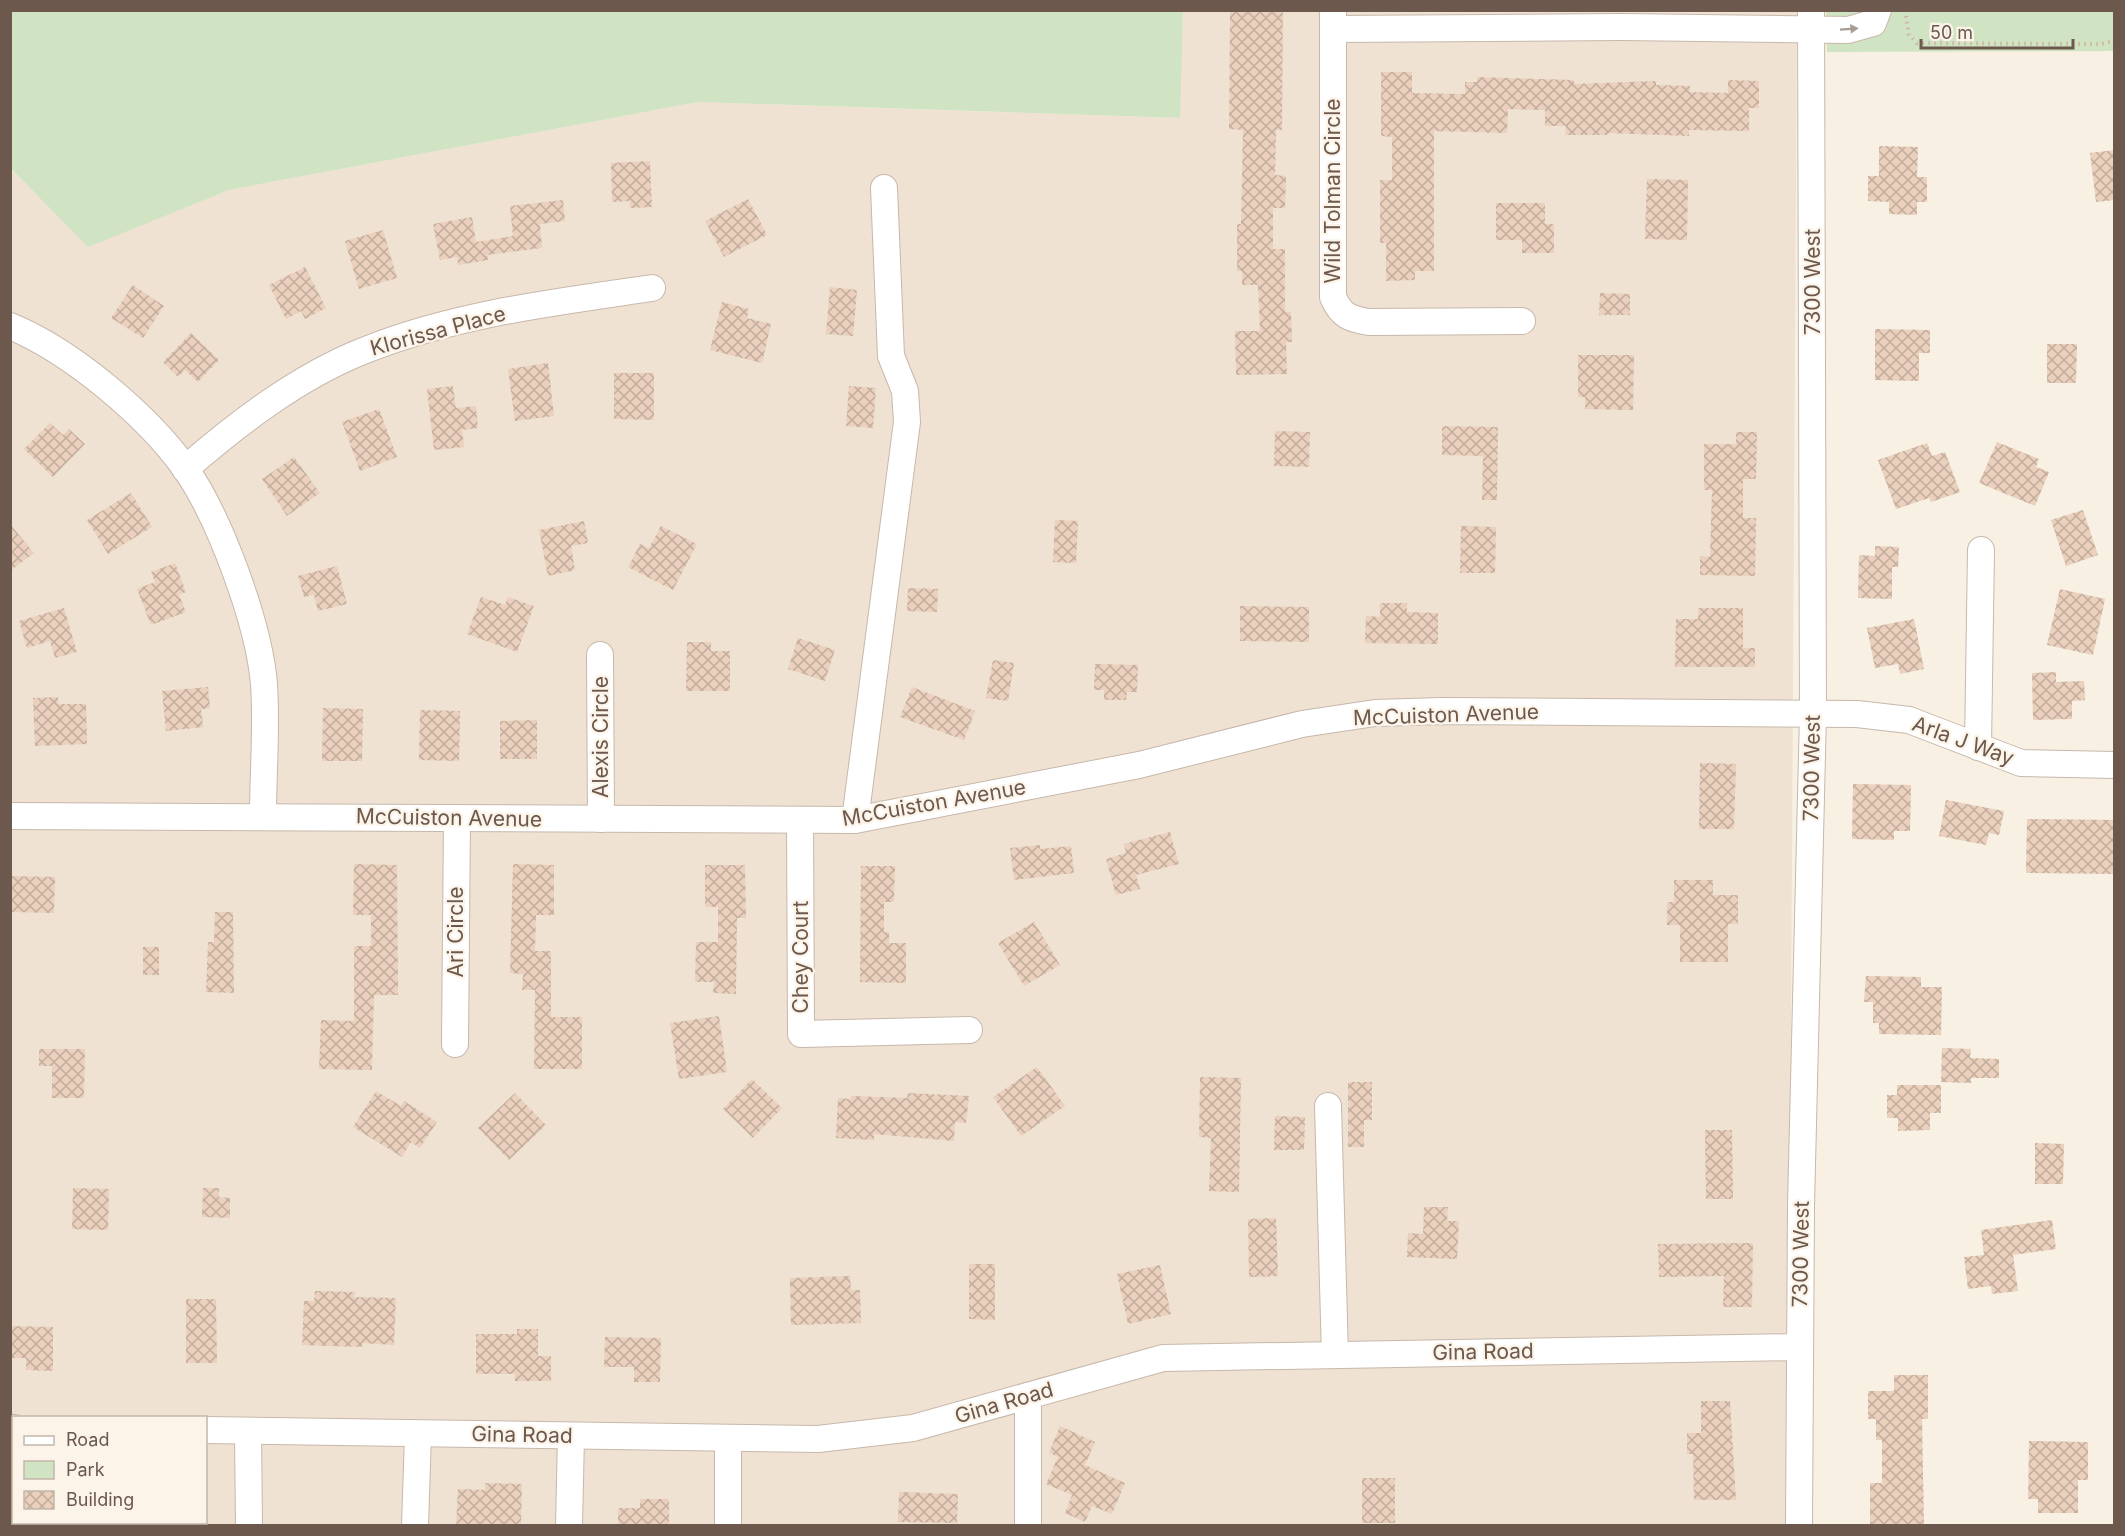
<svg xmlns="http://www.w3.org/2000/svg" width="2125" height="1536" font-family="Inter,sans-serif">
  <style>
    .residential { fill: #efe2d2; fill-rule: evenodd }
    .green { fill: #d0e4c3 }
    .building { fill: url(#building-cross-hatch) }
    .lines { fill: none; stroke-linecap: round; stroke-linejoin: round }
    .minor-casing { stroke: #c7b8ab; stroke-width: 28 }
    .path { stroke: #ceb4a1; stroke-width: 4; stroke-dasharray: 1.5 4.5; stroke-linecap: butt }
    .minor { stroke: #fff; stroke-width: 26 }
    .oneway { fill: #a79b94 }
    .labels { text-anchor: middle; stroke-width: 4.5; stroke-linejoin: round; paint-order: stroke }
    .street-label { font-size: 21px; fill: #6c584c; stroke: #fcf4e8 }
  </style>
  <defs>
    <pattern id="building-cross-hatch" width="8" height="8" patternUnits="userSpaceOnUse" patternTransform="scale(1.5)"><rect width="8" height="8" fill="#ead0bd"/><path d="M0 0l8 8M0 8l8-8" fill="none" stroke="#c2ac9c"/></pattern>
  </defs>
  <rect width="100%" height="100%" fill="#f8f0e2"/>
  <path class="residential" d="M1183,11H1797L1788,1525H11L10,169L88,246L229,190L698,102L1179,118ZM14,1418H206V1522H14Z"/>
  <g class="green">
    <path d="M10,11H1183L1180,118L698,102L229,190L88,247L11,169Z"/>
    <path d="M1826,11H2114V51L1827,52Z"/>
  </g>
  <g class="building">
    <path d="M1230,10H1283L1282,130H1276L1275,175L1286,176L1285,208H1273V249H1285V312H1291L1292,342H1286L1287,374L1236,375L1235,331H1260L1258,285H1242V271H1237V224H1241L1243,130L1229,129Z"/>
    <path d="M1381,72H1412V93L1465,94V82H1477V77L1574,80V84L1656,81V85L1690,86V92L1728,93V80L1759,81V108H1749V131L1689,130V136L1608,133V135H1565L1566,126H1545V110L1508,109L1507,133L1434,131V271H1415V280L1386,281V243H1380V180H1392V137L1381,136Z"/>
    <path d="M1879,146L1918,147L1917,177H1927V202H1917V215L1889,214V202L1868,201V176H1879Z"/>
    <path d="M2115,150V200L2096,202L2090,153Z"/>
    <path d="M650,161L652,207L630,208V201L612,202L611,163Z"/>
    <path d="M1647,179L1688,180L1687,240L1645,239Z"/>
    <path d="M748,199L767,235L724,257L705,221Z"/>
    <path d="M563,200L565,221L540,224L542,248L487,255L488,260L458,265L457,257L440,260L433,224L472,217L476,242L513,236L510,206Z"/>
    <path d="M1496,203H1545V224H1554V253H1522V240H1496Z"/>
    <path d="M383,230L397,278L359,289L345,241Z"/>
    <path d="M305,267L326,308L305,319L301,311L286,319L269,285Z"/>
    <path d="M133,285L164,306L143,338L111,318Z"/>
    <path d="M830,287L857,290L853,336L826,334Z"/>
    <path d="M1600,293L1630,294V315H1599Z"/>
    <path d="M722,302L749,309L747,318L771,324L762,363L710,350Z"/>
    <path d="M1875,329L1930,330V353H1919V381L1875,380Z"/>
    <path d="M191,333L219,360L198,382L185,370L178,377L163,362Z"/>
    <path d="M2047,344H2077L2076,383H2047Z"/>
    <path d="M1578,355H1634L1633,410L1585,409V397H1578Z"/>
    <path d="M548,363L554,416L515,421L508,369Z"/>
    <path d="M614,373H654V420L614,419Z"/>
    <path d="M453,386L456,408L476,406L478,428L462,430L464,447L434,450L427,389Z"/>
    <path d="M849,386L876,388L873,428L846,426Z"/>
    <path d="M379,409L397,457L360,471L342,422Z"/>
    <path d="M50,423L63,435L69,429L85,444L53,477L24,449Z"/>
    <path d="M1442,426L1498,427L1497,500H1482L1483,456L1442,455Z"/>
    <path d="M1275,431L1310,432L1309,467L1274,466Z"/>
    <path d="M1736,432H1757L1756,479H1743V518H1756L1755,576L1700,575V556L1710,557L1712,490H1704V444H1736Z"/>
    <path d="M1997,442L2039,459L2036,467L2049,472L2035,506L1979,483Z"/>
    <path d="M1927,443L1932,456L1945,452L1960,492L1931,502L1929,498L1896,509L1878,460Z"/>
    <path d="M294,457L320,493L287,516L262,479Z"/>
    <path d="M131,493L152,527L108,554L87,520Z"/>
    <path d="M2083,510L2098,555L2066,566L2051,520Z"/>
    <path d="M1055,520L1078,521L1076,563L1053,562Z"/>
    <path d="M584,521L588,543L571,546L575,570L548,576L539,530Z"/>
    <path d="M10,524L34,553L10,571Z"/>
    <path d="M661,526L697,544L673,590L628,567L640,544L649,548Z"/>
    <path d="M1461,526L1496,527L1495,573H1460Z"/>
    <path d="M1875,546L1899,547L1898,567H1892V599L1858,598L1859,555L1875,556Z"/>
    <path d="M175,563L186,592L179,595L186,612L151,625L137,589L155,582L151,572Z"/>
    <path d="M337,566L347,604L318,611L314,595L304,597L298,576Z"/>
    <path d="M908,588L938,589L937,612L907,611Z"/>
    <path d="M2060,589L2105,599L2093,655L2047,645Z"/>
    <path d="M481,597L505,605L508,597L534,606L517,652L467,634Z"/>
    <path d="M1380,603H1407V612L1438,613V644L1365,643L1366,616L1380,617Z"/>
    <path d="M1240,606L1309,607V642L1240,641Z"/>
    <path d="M64,608L77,652L55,658L50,641L27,648L19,621Z"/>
    <path d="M1698,608H1743V648H1755V667H1675L1676,619H1698Z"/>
    <path d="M1914,619L1924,669L1900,674L1898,664L1875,668L1867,628Z"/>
    <path d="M798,638L835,650L825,681L788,669Z"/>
    <path d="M687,642H711V651H730V691H686Z"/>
    <path d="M993,660L1014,663L1008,701L986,698Z"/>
    <path d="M1095,664L1138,665L1137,692H1127L1126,700H1104V690H1094Z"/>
    <path d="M2056,672V682L2084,681L2085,700L2072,701V719L2033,720L2032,673Z"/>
    <path d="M208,687L210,708L201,709L203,727L166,731L162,691Z"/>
    <path d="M912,687L975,711L964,740L900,717Z"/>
    <path d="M58,697V704H86L87,744L35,746L33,698Z"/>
    <path d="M323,708L363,709L362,761H322Z"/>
    <path d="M420,710L460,711L459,761L419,760Z"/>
    <path d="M537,720V759H500V721Z"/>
    <path d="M1700,763L1736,764L1734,829H1699Z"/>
    <path d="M1853,784L1911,785L1910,831H1894V840L1852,839Z"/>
    <path d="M1946,800L2004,811L1999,835L1989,833L1986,845L1939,836Z"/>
    <path d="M2027,819L2115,820V874L2026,873Z"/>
    <path d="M1170,832L1179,864L1136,875L1140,889L1116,895L1106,859L1126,853L1124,844Z"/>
    <path d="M1040,845V849L1071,846L1074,873L1014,880L1010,848Z"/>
    <path d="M354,864L397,865L398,995H374L372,1070L319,1069L321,1020L354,1021V946H371V915H353Z"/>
    <path d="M513,864L554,865V915H536L535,951H551V1017H582V1069H534L535,990H522L523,974L510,973Z"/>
    <path d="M705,865H745L746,918H737L736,994L713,993L714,982H695L696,942H718V907H705Z"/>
    <path d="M861,866H895L894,902H884V932H889V943H906V983L860,982Z"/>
    <path d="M10,876L55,877L54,913L10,912Z"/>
    <path d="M1674,880H1713V895H1738V924H1728V962H1680V925H1667V902H1674Z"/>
    <path d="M215,912H233L234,993L206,992L208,942H214Z"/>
    <path d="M1034,922L1060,965L1024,986L998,943Z"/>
    <rect x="143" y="947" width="16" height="28"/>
    <path d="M1866,976L1921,977V987H1942L1941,1035L1879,1034V1023H1873V1002H1864Z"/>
    <path d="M719,1016L727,1072L679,1079L670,1023Z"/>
    <path d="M1942,1048L1971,1049L1970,1058L1999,1059V1078H1971V1083L1941,1082Z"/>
    <path d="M39,1049H85L84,1098H52V1066H39Z"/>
    <path d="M1037,1067L1065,1106L1021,1136L993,1097Z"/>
    <path d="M1200,1077L1241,1078L1239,1192L1209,1191L1211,1138L1199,1137Z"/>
    <path d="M752,1079L782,1108L753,1138L723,1109Z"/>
    <path d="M1348,1082H1372V1120H1364V1147H1348Z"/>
    <path d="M1897,1085H1941V1113H1930V1130L1898,1131V1118H1887V1095H1897Z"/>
    <path d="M376,1091L401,1106L404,1101L437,1122L420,1148L411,1142L402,1157L353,1127Z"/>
    <path d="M515,1093L546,1125L509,1160L478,1128Z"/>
    <path d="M908,1093L969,1096L966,1123L955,1122L954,1141L874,1134V1140L836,1138L838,1098L851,1099V1096L907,1098Z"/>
    <path d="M1275,1116L1305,1117L1304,1150H1274Z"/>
    <path d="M1705,1130H1732L1733,1199H1706Z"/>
    <path d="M2035,1143L2064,1144L2063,1184H2035Z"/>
    <path d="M73,1188L109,1189L108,1230L72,1229Z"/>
    <path d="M203,1188H219V1197L230,1198V1218L202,1217Z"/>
    <path d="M1424,1207H1448L1447,1221H1459L1457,1259L1407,1257L1408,1233L1423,1234Z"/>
    <path d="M1276,1218L1278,1276L1249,1277L1248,1219Z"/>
    <path d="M2052,1220L2056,1249L2013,1255L2018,1291L1992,1294L1991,1286L1968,1289L1964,1257L1984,1255L1981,1230Z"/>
    <path d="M1753,1243L1752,1307H1723L1724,1276L1659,1277L1658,1244Z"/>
    <path d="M969,1264H995V1320L969,1319Z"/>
    <path d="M1160,1265L1171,1314L1128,1324L1117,1274Z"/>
    <path d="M850,1276L851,1290H860L861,1323L791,1325L790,1278Z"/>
    <path d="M315,1291L355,1292L354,1297L396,1298L394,1345L362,1343V1347L302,1345L304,1301H314Z"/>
    <path d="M186,1299H216L217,1363H186Z"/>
    <path d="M10,1326L53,1327V1371L26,1370V1358H10Z"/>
    <path d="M517,1329H538V1356H551V1381H515V1374H476V1334H517Z"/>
    <path d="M605,1337L661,1338L660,1382H634V1367H604Z"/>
    <path d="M1894,1375H1928V1419H1922L1924,1526H1870V1483H1882V1440H1876V1419H1868V1391H1894Z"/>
    <path d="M1701,1401H1730L1736,1500H1694L1693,1454H1687V1433H1701Z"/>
    <path d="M1060,1426L1095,1442L1085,1465L1125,1483L1112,1514L1092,1506L1085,1522L1065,1513L1072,1495L1046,1484L1058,1457L1049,1453Z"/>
    <path d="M2029,1441L2088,1442V1480H2078V1513H2038V1499H2028Z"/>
    <rect x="1362" y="1478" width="33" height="45"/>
    <path d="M485,1483L522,1484L521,1526H456L458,1489L485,1490Z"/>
    <path d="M899,1492L958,1494L957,1523L898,1522Z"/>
    <path d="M640,1499H669V1526H618V1508H640Z"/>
  </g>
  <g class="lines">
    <g class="minor-casing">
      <g id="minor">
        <path d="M1333,10V297C1341,316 1350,319 1369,322L1522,321"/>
        <path d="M1333,29L1621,27L1848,30L1873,23L1878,10"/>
        <path d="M10,326C71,351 147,415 185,468C220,518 259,624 264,684C267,728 263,772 263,816"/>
        <path d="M185,469C238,423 298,377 363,351C454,314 556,302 652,288"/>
        <path d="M600,655L601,819"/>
        <path d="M1978,747L1981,550"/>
        <path d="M10,816L855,820L1139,765L1302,724L1375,713L1442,711L1857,714L1909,720L2021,763L2114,765"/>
        <path d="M800,820L801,1034L969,1030"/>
        <path d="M855,820L907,422L905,391L891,356L884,188"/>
        <path d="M455,1044L457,819"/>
        <path d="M1328,1106L1335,1355"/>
        <path d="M1028,1396V1526"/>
        <path d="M10,1428H14"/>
        <path d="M206,1430L818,1439L913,1428L1163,1358L1800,1347"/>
        <path d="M248,1431L249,1526"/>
        <path d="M415,1526L418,1434"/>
        <path d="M569,1526L571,1436"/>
        <path d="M728,1526V1438"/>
        <path d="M1799,1526L1801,1206L1813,714L1811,10"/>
      </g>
    </g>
    <path class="path" d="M1905,10L1909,35L1917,43L2101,44L2114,41"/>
    <use href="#minor" class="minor"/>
  </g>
  <defs><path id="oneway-solid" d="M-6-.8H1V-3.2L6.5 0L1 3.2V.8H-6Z" transform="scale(1.5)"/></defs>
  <use class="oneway" href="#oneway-solid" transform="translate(1849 29) rotate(-4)"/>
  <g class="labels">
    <g class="street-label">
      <text transform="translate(1333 191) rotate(-90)" y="7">Wild Tolman Circle</text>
      <text transform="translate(1813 282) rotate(-90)" y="7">7300 West</text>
      <text transform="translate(438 331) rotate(-15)" y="7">Klorissa Place</text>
      <text transform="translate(1446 715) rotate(-2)" y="7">McCuiston Avenue</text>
      <text transform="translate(601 737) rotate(-90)" y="7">Alexis Circle</text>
      <text transform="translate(1963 741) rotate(20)" y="7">Arla J Way</text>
      <text transform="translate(1812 768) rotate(-89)" y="7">7300 West</text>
      <text transform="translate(934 803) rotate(-10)" y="7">McCuiston Avenue</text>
      <text transform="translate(449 818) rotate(1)" y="7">McCuiston Avenue</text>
      <text transform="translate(456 932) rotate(-90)" y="7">Ari Circle</text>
      <text transform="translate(801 957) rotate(-90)" y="7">Chey Court</text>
      <text transform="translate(1801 1254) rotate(-89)" y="7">7300 West</text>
      <text transform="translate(1483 1352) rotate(-1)" y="7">Gina Road</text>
      <text transform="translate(1004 1403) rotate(-16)" y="7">Gina Road</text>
      <text transform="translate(522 1435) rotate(1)" y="7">Gina Road</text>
    </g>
  </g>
  <rect width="2125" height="1536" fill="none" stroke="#6c584c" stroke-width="24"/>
  <rect x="12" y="1416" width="195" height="108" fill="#fcf4e8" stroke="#c2b6aa" stroke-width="1.5"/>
  <rect x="24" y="1436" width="30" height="9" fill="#ffffff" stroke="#c2b6aa" stroke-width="1.5"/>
  <text x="66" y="1446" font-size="18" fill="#6c584c">Road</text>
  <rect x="24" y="1461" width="30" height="18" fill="#d0e4c3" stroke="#c2b6aa" stroke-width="1.5"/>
  <text x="66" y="1476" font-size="18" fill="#6c584c">Park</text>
  <rect x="24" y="1491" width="30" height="18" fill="url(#building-cross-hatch)" stroke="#c2b6aa" stroke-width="1.5"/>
  <text x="66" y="1506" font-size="18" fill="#6c584c">Building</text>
  <path d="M1921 39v9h152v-9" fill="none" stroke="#6c584c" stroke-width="3"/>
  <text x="1930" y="39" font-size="18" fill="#6c584c" stroke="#fcf4e8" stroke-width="4.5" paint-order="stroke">50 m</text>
</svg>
